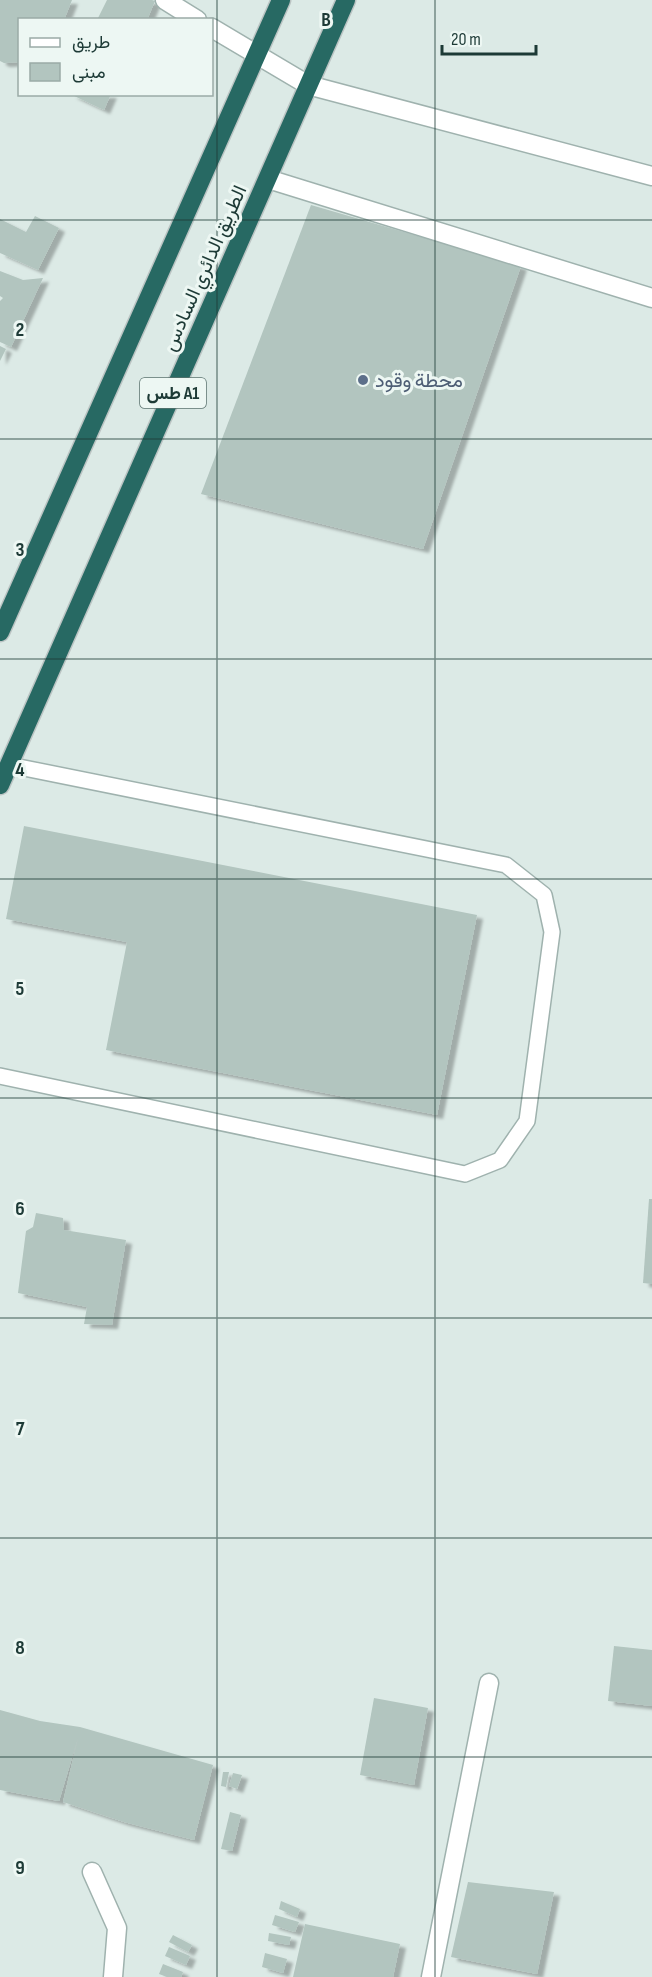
<svg xmlns="http://www.w3.org/2000/svg" width="652" height="1977" font-family="'Sofia Sans Condensed',Vazirmatn,sans-serif">
  <style>
    .building { fill: #b2c5bf; filter: url(#shadow) }
    .lines { fill: none; stroke-linecap: round; stroke-linejoin: round }
    .lane-casing { stroke: #9fb2ae; stroke-width: 18 }
    .street-casing { stroke: #9fb2ae; stroke-width: 21 }
    .highway-casing { stroke: #bbc4c3; stroke-width: 21 }
    .lane { stroke: #fff; stroke-width: 15 }
    .street { stroke: #fff; stroke-width: 18 }
    .highway { stroke: #276963; stroke-width: 18 }
    .grid { fill: none; stroke: #1d3a36; stroke-width: 1.5; stroke-opacity: 0.55 }
    .service-dot { fill: #5c6f8a; stroke: #edf7f3; stroke-width: 2 }
    .labels { text-anchor: middle; stroke-width: 6; stroke-linejoin: round; paint-order: stroke }
    .shield { fill: #edf7f3; stroke: #5b736f; stroke-width: 1.5 }
    .shield-label { font-size: 18px; font-weight: bold; fill: #1d3a36 }
    .street-label { font-size: 20px; fill: #1d3a36; stroke: #edf7f3 }
    .service-label { font-size: 20px; fill: #4e5e75; stroke: #edf7f3; text-anchor: start }
    .grid-label { font-size: 20px; text-anchor: middle; font-weight: bold; fill: #1d3a36; stroke: #edf7f3; stroke-width: 6; stroke-linejoin: round; paint-order: stroke }
  </style>
  <defs>
    <filter id="shadow"><feDropShadow dx="6" dy="4" stdDeviation="1.5" flood-color="#0004"/></filter>
  </defs>
  <rect width="100%" height="100%" fill="#dceae6"/>
  <g class="building">
    <path d="M0,0H72L64,20H20V62L4,63L0,61Z"/>
    <path d="M107,0H152L155,1L147,20H97Z"/>
    <path d="M70,94H111L104,110Z"/>
    <path d="M311,205L521,266L423,549L201,494Z"/>
    <path d="M35,216L59,228L38,270L0,253V219L26,232Z"/>
    <path d="M0,271L23,280L43,278L11,347L0,342V301L3,298L0,296Z"/>
    <path d="M0,346L6,349L0,361Z"/>
    <path d="M24,826L477,915L437,1115L106,1050L127,942L6,919Z"/>
    <path d="M649,1199H652V1284L643,1283Z"/>
    <path d="M36,1213L63,1218L64,1230L126,1240L112,1325L84,1324L87,1307L18,1293L26,1231L33,1227Z"/>
    <path d="M614,1646L652,1650V1706L608,1701Z"/>
    <path d="M374,1698L428,1708L414,1785L360,1775Z"/>
    <path d="M0,1710L40,1721L80,1727L213,1765L194,1840L124,1822L63,1802L78,1738L59,1801L0,1790Z"/>
    <path d="M223,1772H229L226,1787L221,1786Z"/>
    <path d="M233,1773L242,1775L237,1789L229,1786Z"/>
    <path d="M230,1812L241,1815L232,1851L221,1849Z"/>
    <path d="M468,1882L554,1892L537,1974L451,1957Z"/>
    <path d="M281,1901L300,1909L297,1917L279,1909Z"/>
    <path d="M275,1915L299,1922L295,1932L272,1925Z"/>
    <path d="M305,1924L400,1944L393,1977H293Z"/>
    <path d="M269,1933L291,1937L289,1945L268,1941Z"/>
    <path d="M173,1935L192,1945L188,1952L169,1942Z"/>
    <path d="M169,1947L190,1956L186,1965L165,1956Z"/>
    <path d="M265,1953L287,1959L283,1973L262,1967Z"/>
    <path d="M163,1964L183,1972L181,1977H167L159,1974Z"/>
  </g>
  <g class="lines">
    <g class="lane-casing">
      <path id="lane" d="M0,1076L465,1174L500,1160L527,1121L552,932L544,895L506,865L9,765"/>
    </g>
    <g class="street-casing">
      <g id="street">
        <path d="M165,0L197,20"/>
        <path d="M212,28L308,85L652,176"/>
        <path d="M268,179L652,298"/>
        <path d="M92,1872L117,1928L113,1977"/>
        <path d="M431,1977L489,1683"/>
      </g>
    </g>
    <g class="highway-casing">
      <g id="highway">
        <path d="M0,632L281,0"/>
        <path d="M0,785L346,0"/>
      </g>
    </g>
    <use href="#lane" class="lane"/>
    <use href="#street" class="street"/>
    <use href="#highway" class="highway"/>
  </g>
  <path class="grid" d="M217,0V1977M435,0V1977M0,220H652M0,439H652M0,659H652M0,879H652M0,1098H652M0,1318H652M0,1538H652M0,1757H652"/>
  <circle class="service-dot" cx="363" cy="380" r="6"/>
  <g class="labels">
    <rect class="shield" x="140" y="378" width="66" height="30" rx="4.5"/>
    <g class="shield-label">
      <text x="173" y="399">طس A1</text>
    </g>
    <g class="street-label">
      <text transform="translate(204 268) rotate(-66)" y="7">الطريق الدائري السادس</text>
    </g>
    <g class="service-label">
      <text x="375" y="387">محطة وقود</text>
    </g>
  </g>
  <g class="grid-label">
    <text x="326" y="26">B</text>
    <text x="20" y="336">2</text>
    <text x="20" y="556">3</text>
    <text x="20" y="776">4</text>
    <text x="20" y="995">5</text>
    <text x="20" y="1215">6</text>
    <text x="20" y="1435">7</text>
    <text x="20" y="1654">8</text>
    <text x="20" y="1874">9</text>
  </g>
  <rect x="18" y="18" width="195" height="78" fill="#edf7f3" stroke="#9aaba7" stroke-width="1.5"/>
  <rect x="30" y="38" width="30" height="9" fill="#ffffff" stroke="#9aaba7" stroke-width="1.5"/>
  <text x="72" y="48" font-size="18" fill="#1d3a36">طريق</text>
  <rect x="30" y="63" width="30" height="18" fill="#b2c5bf" stroke="#9aaba7" stroke-width="1.5"/>
  <text x="72" y="78" font-size="18" fill="#1d3a36">مبنى</text>
  <path d="M442 45v9h94v-9" fill="none" stroke="#1d3a36" stroke-width="3"/>
  <text x="451" y="45" font-size="18" fill="#1d3a36" stroke="#edf7f3" stroke-width="4.5" paint-order="stroke">20 m</text>
</svg>
